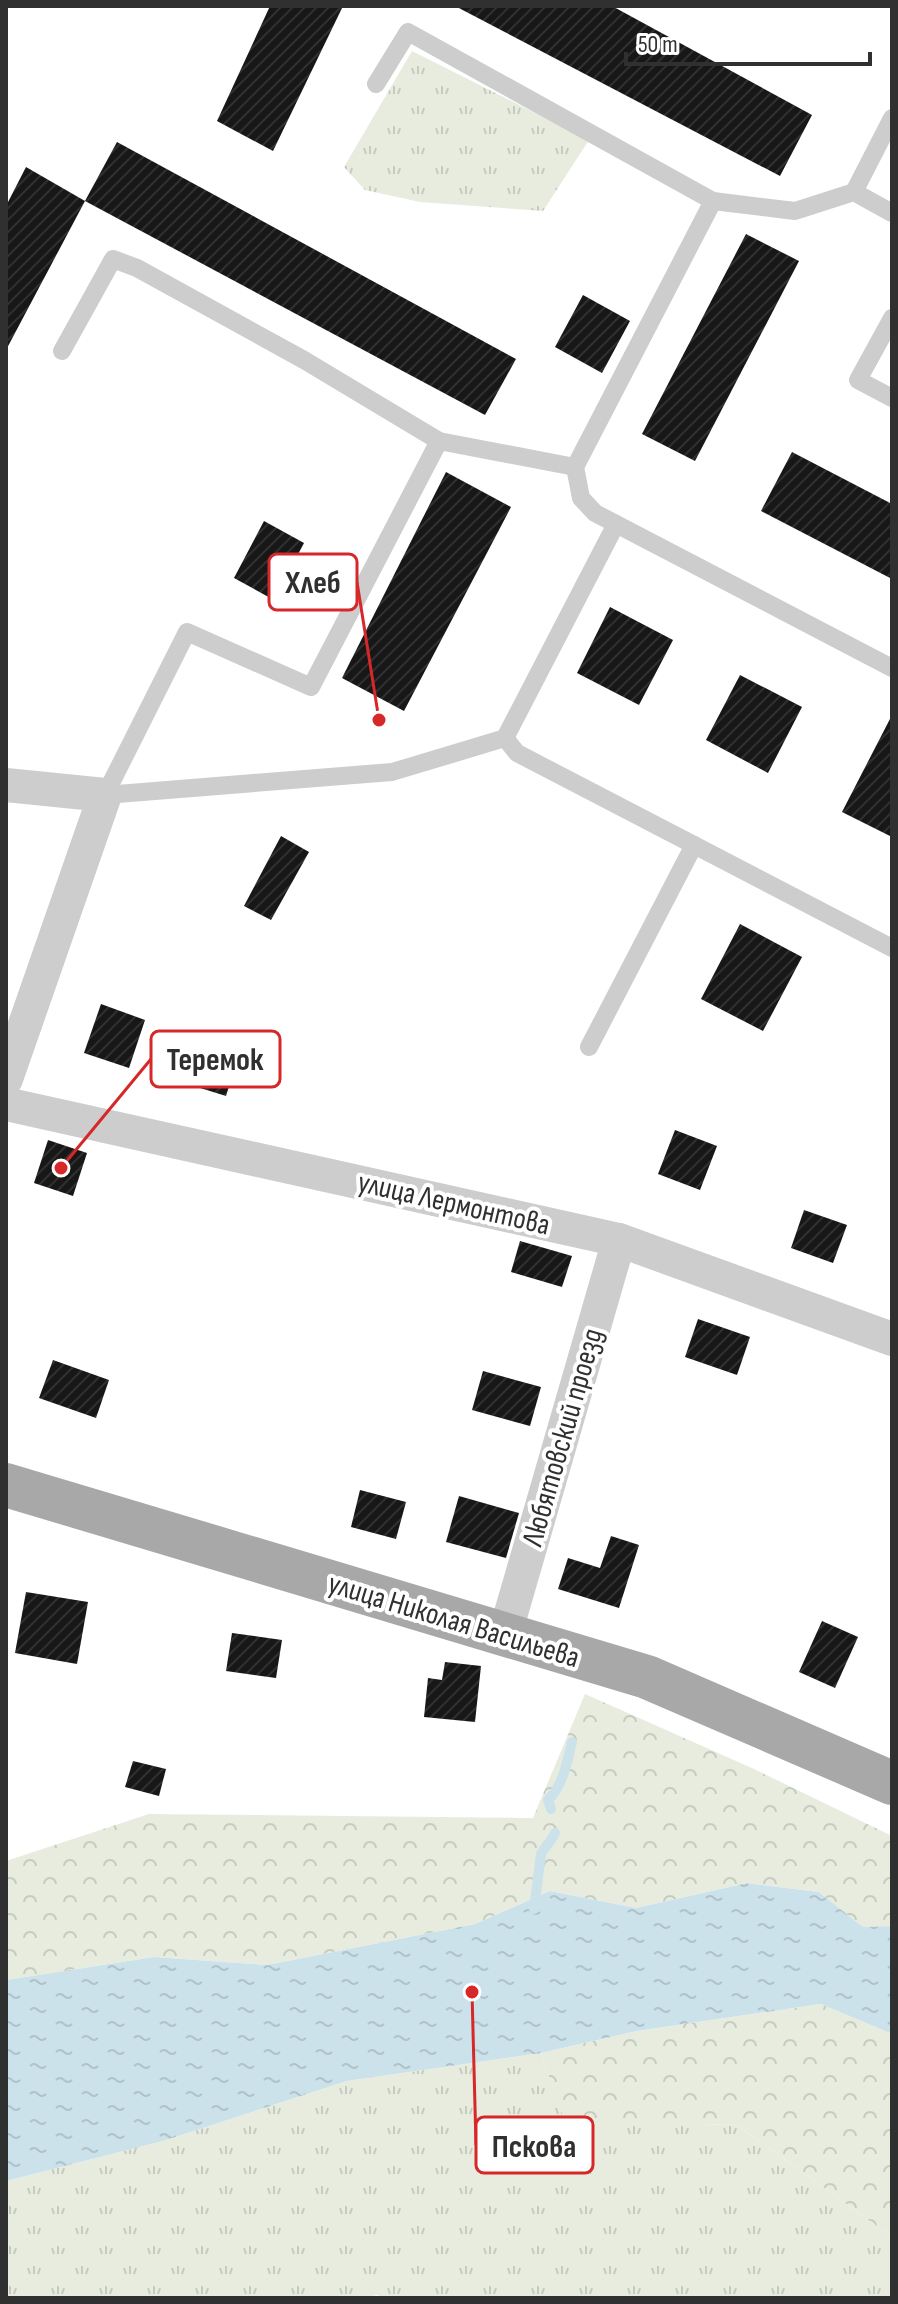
<svg xmlns="http://www.w3.org/2000/svg" width="898" height="2304" font-family="'Sofia Sans Condensed',sans-serif">
  <style>
    .grass { fill: url(#grass-tufts) }
    .forest { fill: url(#forest-crowns) }
    .water { fill: url(#water-ripples) }
    .lines { fill: none; stroke-linecap: round; stroke-linejoin: round }
    .stream { stroke: #cce2eb; stroke-width: 10 }
    .building { fill: url(#building-hatch) }
    .service { stroke: #cdcdcd; stroke-width: 18 }
    .minor { stroke: #cdcdcd; stroke-width: 34 }
    .primary { stroke: #a8a8a8; stroke-width: 44 }
    .labels { text-anchor: middle; stroke-width: 8; stroke-linejoin: round; paint-order: stroke }
    .street-label { font-size: 30px; fill: #303030; stroke: #fff }
    .leader { fill: none; stroke: #d62828; stroke-width: 3 }
    .callout-dot { fill: #d62828; stroke: #fff; stroke-width: 3 }
    .callout { fill: #fff; stroke: #d62828; stroke-width: 3 }
    .callout-label { font-size: 32px; text-anchor: middle; font-weight: bold; fill: #303030 }
  </style>
  <defs>
    <pattern id="grass-tufts" width="24" height="20" patternUnits="userSpaceOnUse" patternTransform="scale(2)"><rect width="24" height="20" fill="#e7ecdf"/><path d="M3 7l-1-3M5 7V3M7 7l1-3M15 17l-1-3M17 17v-4M19 17l1-3" fill="none" stroke="#c6cbc0"/></pattern>
    <pattern id="forest-crowns" width="20" height="18" patternUnits="userSpaceOnUse" patternTransform="scale(2)"><rect width="20" height="18" fill="#e7ecdf"/><path d="M2 6a3 3 0 1 1 6 0M12 15a3 3 0 1 1 6 0" fill="none" stroke="#c6cbc0"/></pattern>
    <pattern id="water-ripples" width="26" height="14" patternUnits="userSpaceOnUse" patternTransform="scale(2)"><rect width="26" height="14" fill="#cce2eb"/><path d="M2 4q2-2 4 0t4 0M15 11q2-2 4 0t4 0" fill="none" stroke="#b0c2ca"/></pattern>
    <pattern id="building-hatch" width="6" height="6" patternUnits="userSpaceOnUse" patternTransform="scale(2)"><rect width="6" height="6" fill="#171717"/><path d="M-1 1l2-2M0 6l6-6M5 7l2-2" fill="none" stroke="#303030"/></pattern>
  </defs>
  <rect width="100%" height="100%" fill="#fff"/>
  <g class="grass">
    <path d="M412,51L589,140L543,211L420,202L365,190L344,167Z"/>
    <path d="M541,2053L565,2121L737,2125L892,2237V2298H379L378,2295L362,2298H6V2181L163,2141L347,2081Z"/>
  </g>
  <g class="forest">
    <path d="M585,1694L754,1769L892,1836V1926L863,1927L819,1892L747,1883L636,1908L550,1891L475,1924L267,1965L154,1957L6,1980V1861L149,1814L533,1818Z"/>
    <path d="M821,2004L892,2034V2237L737,2125L565,2122L541,2053L637,2031Z"/>
  </g>
  <path class="water" d="M747,1883L819,1892L863,1927L892,1926V2034L821,2004L637,2031L541,2053L347,2081L163,2141L6,2181V1980L154,1957L267,1965L475,1924L550,1891L636,1908Z"/>
  <g class="lines">
    <g class="stream">
      <path d="M551,1809L548,1800C563,1786 567,1762 572,1742"/>
      <path d="M534,1909L541,1854C545,1846 551,1842 555,1833"/>
    </g>
  </g>
  <g class="building">
    <path d="M270,6H343L273,151L217,121Z"/>
    <path d="M455,6H612L812,115L780,176Z"/>
    <path d="M117,142L516,359L485,415L85,201Z"/>
    <path d="M26,167L85,201L6,350V206Z"/>
    <path d="M746,234L799,261L695,461L642,434Z"/>
    <path d="M583,295L630,321L602,373L555,347Z"/>
    <path d="M792,452L892,504V579L761,511Z"/>
    <path d="M446,472L511,507L404,711L342,678Z"/>
    <path d="M264,521L304,543L274,600L234,578Z"/>
    <path d="M610,607L673,640L639,705L577,673Z"/>
    <path d="M740,675L802,707L768,773L706,740Z"/>
    <path d="M892,715V837L842,812Z"/>
    <path d="M281,836L309,852L271,920L244,906Z"/>
    <path d="M740,924L802,957L763,1031L701,999Z"/>
    <path d="M101,1004L145,1020L129,1068L84,1053Z"/>
    <path d="M194,1043L238,1058L226,1096L181,1082Z"/>
    <path d="M675,1130L717,1146L700,1190L658,1174Z"/>
    <path d="M48,1140L87,1153L73,1196L34,1183Z"/>
    <path d="M804,1210L847,1225L833,1263L791,1248Z"/>
    <path d="M520,1241L572,1256L562,1287L511,1272Z"/>
    <path d="M698,1319L750,1337L737,1375L685,1357Z"/>
    <path d="M53,1360L109,1380L96,1418L39,1398Z"/>
    <path d="M483,1371L541,1387L530,1426L472,1410Z"/>
    <path d="M360,1490L406,1502L396,1539L351,1527Z"/>
    <path d="M459,1496L519,1513L506,1558L446,1542Z"/>
    <path d="M611,1536L639,1545L619,1608L558,1589L568,1558L600,1568Z"/>
    <path d="M26,1592L88,1602L77,1664L15,1653Z"/>
    <path d="M822,1621L858,1637L835,1688L799,1672Z"/>
    <path d="M232,1633L282,1640L276,1678L226,1671Z"/>
    <path d="M445,1662L481,1666L475,1722L424,1717L428,1678L442,1680Z"/>
    <path d="M133,1761L166,1769L159,1796L125,1787Z"/>
  </g>
  <g class="lines">
    <g class="service">
      <path d="M376,84L408,32L713,201L795,211L854,192L892,118"/>
      <path d="M854,192L892,213"/>
      <path d="M713,201L575,467L581,498L595,513L892,668"/>
      <path d="M892,318L858,380L892,398"/>
      <path d="M62,351L113,259L137,268L304,360L439,441"/>
      <path d="M505,738L517,753L892,948"/>
      <path d="M105,795L187,632L311,687L439,441L575,467"/>
      <path d="M105,795L392,772L505,738L616,524"/>
      <path d="M589,1047L694,845"/>
    </g>
    <g class="minor">
      <path d="M6,785L105,795L6,1079"/>
      <path d="M6,1104L619,1240L892,1339"/>
      <path d="M505,1634L619,1240"/>
    </g>
    <path class="primary" d="M6,1485L647,1677L892,1783"/>
  </g>
  <g class="labels">
    <g class="street-label">
      <text transform="translate(454 1203) rotate(13)" y="10">улица Лермонтова</text>
      <text transform="translate(562 1437) rotate(-74)" y="10">Любятовский проезд</text>
      <text transform="translate(454 1620) rotate(17)" y="10">улица Николая Васильева</text>
    </g>
  </g>
  <path class="leader" d="M379 720L357 582M61 1168L151 1059M472 1992L476 2145"/>
  <g class="callout-dot">
    <circle cx="379" cy="720" r="8"/>
    <circle cx="61" cy="1168" r="8"/>
    <circle cx="472" cy="1992" r="8"/>
  </g>
  <g class="callout">
    <rect x="269" y="554" width="88" height="56" rx="8"/>
    <rect x="151" y="1031" width="129" height="56" rx="8"/>
    <rect x="476" y="2117" width="117" height="56" rx="8"/>
  </g>
  <g class="callout-label">
    <text x="313" y="593">Хлеб</text>
    <text x="215" y="1070">Теремок</text>
    <text x="534" y="2157">Пскова</text>
  </g>
  <rect width="898" height="2304" fill="none" stroke="#303030" stroke-width="16"/>
  <path d="M626 52v12h244v-12" fill="none" stroke="#303030" stroke-width="4"/>
  <text x="638" y="52" font-size="24" fill="#303030" stroke="#ffffff" stroke-width="6" paint-order="stroke">50 m</text>
</svg>
